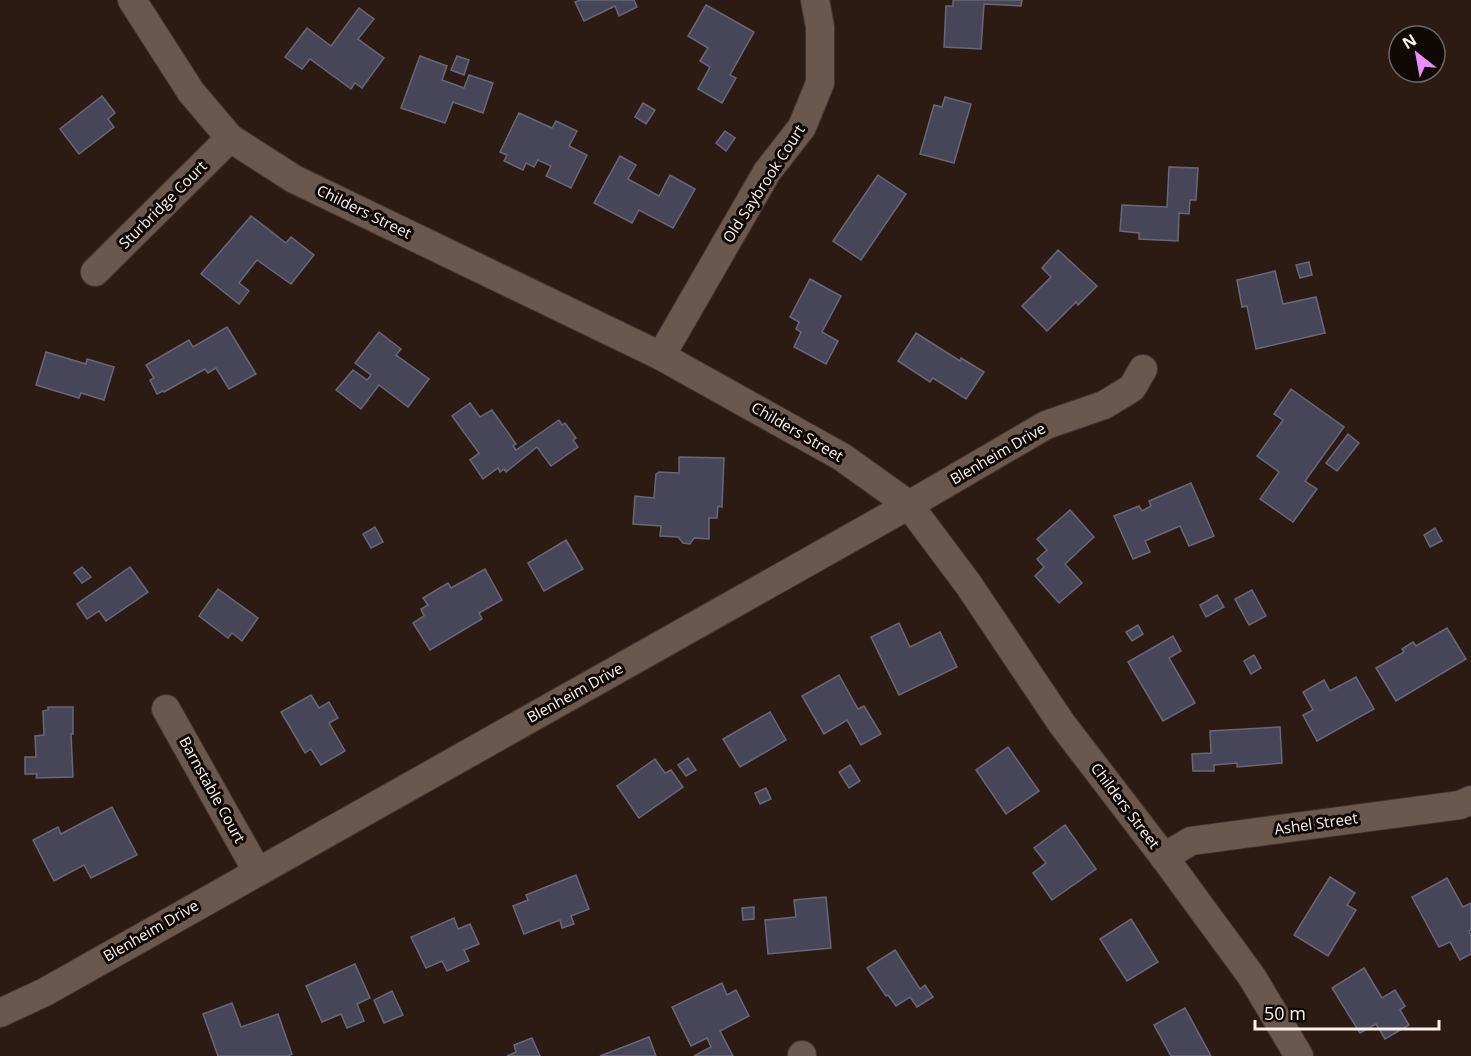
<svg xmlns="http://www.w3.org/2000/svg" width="1471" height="1056" font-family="'Open Sans',sans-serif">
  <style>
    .building { fill: #474658; stroke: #68677a; stroke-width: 1.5 }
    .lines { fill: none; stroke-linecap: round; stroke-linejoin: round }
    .minor-casing { stroke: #423531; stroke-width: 30 }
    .minor { stroke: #6a574e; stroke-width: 28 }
    .labels { text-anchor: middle; stroke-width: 6; stroke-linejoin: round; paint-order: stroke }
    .street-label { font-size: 15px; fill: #fdf1ec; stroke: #0f0805 }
  </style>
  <rect width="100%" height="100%" fill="#2c1b13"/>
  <g class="building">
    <path d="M580,0H634L637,7L619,16L615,6L584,21L575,2Z"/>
    <path d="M953,0H1022L1021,6L984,4L981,49L944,47L946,6H953Z"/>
    <path d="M706,5L754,32L730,75L736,78L722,103L698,89L710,67L700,61L708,48L688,36Z"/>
    <path d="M359,8L374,19L358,39L384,58L362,88L355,83L351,89L310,59L302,69L285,57L307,28L331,46Z"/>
    <path d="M420,56L447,66L442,80L464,88L469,75L493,83L483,113L453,102L445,123L401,108Z"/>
    <path d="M457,56L469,60L464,75L451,70Z"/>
    <path d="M102,96L115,113L108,119L114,127L79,154L60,129Z"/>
    <path d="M945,97L971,104L954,163L920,154L934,105L942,107Z"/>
    <path d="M643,103L655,110L646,124L635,117Z"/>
    <path d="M519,113L552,128L556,121L577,131L569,146L587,155L571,188L546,176L551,166L538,160L534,167L526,163L523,170L504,161L507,155L500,152Z"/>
    <path d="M725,131L735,138L726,151L716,143Z"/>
    <path d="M620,156L636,165L628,179L659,196L670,175L695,189L673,228L639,210L632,223L594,203Z"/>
    <path d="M1169,167L1198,168L1196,200H1190L1189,214L1179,213L1178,241L1139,239V233L1120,231L1122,205L1167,207Z"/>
    <path d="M878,175L906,194L861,260L833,241Z"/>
    <path d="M251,216L286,243L291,237L314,255L291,284L257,260L239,283L249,291L239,304L201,274Z"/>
    <path d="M1058,250L1097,286L1078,305L1076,302L1047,331L1022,306L1051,277L1042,268Z"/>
    <path d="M1309,262L1312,275L1300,278L1296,265Z"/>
    <path d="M1275,271L1283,304L1316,297L1325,333L1256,349L1247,306L1242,307L1237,280Z"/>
    <path d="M810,279L841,296L822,332L838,341L826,364L794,347L801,332L796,329L799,322L790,317Z"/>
    <path d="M227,327L256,374L229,389L216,368L208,373L205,369L164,392L163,391L157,394L150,380L154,378L146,365L189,340L193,347Z"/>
    <path d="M379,332L401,349L396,355L429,379L408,407L379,385L361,409L336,390L353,370L367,380L371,375L355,363Z"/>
    <path d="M916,333L960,361L961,358L984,372L966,399L933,378L930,382L898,361Z"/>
    <path d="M46,352L86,364L87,359L114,367L104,400L81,393L79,398L36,385Z"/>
    <path d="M1291,389L1344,427L1305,481L1317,489L1293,522L1260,499L1279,472L1257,456L1283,420L1274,414Z"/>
    <path d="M470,403L480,417L492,410L516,444L513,446L516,450L559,420L562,425L565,423L576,438L573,440L578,447L551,466L537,447L506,472L504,469L500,472L498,468L483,479L470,460L479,453L452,416Z"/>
    <path d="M1348,434L1359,443L1337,471L1326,463Z"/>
    <path d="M679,457L724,458L722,507L718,506L717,518H709V539L694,538L690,544L683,543L678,537L660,536L661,526L633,524L635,496L654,498L656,474L659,472L679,473Z"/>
    <path d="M1191,483L1214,536L1189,546L1180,526L1145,541L1150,552L1133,559L1114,516L1139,506L1142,511L1151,506L1149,501Z"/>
    <path d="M1070,510L1094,537L1065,564L1082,583L1059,603L1035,576L1044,567L1037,559L1047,550L1037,539Z"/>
    <path d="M375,527L383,542L371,548L363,534Z"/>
    <path d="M1435,528L1442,541L1430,547L1424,535Z"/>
    <path d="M566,540L583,569L544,591L528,563Z"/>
    <path d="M82,567L91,577L82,583L74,573Z"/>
    <path d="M130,567L148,592L106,621L99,611L87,619L77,604Z"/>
    <path d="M485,569L502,600L479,613L482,619L430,650L413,623L424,616L421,609L428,605L423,598L448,583L451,588Z"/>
    <path d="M218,589L258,618L242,641L232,633L228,638L199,616Z"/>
    <path d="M1252,590L1266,616L1249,625L1235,599Z"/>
    <path d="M1217,595L1224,607L1206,617L1200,605Z"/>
    <path d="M899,623L910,647L940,632L957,667L899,695L871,637Z"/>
    <path d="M1138,625L1143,634L1132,641L1126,632Z"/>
    <path d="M1447,628L1466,659L1396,701L1376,668L1404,652L1402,649L1413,642L1416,646Z"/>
    <path d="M1173,636L1181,651L1169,658L1195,703L1163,721L1128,662Z"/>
    <path d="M1254,655L1261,668L1251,674L1244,661Z"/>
    <path d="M839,675L858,709L864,706L881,734L861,745L847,720L824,734L802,696Z"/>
    <path d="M1356,677L1374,709L1317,741L1303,715L1313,710L1303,692L1324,680L1330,691Z"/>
    <path d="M311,695L319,708L329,702L338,718L329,723L345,751L321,765L311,749L305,753L281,712Z"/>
    <path d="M48,707H73V734H71L73,777L36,778L37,774H25V757H36L35,736L44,735L43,711L48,710Z"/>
    <path d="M770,712L786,740L740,767L723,739Z"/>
    <path d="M1280,727L1282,763L1237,767V763L1214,765V771H1193L1192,754L1211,753L1210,731Z"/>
    <path d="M1008,747L1039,791L1006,814L976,770Z"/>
    <path d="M688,758L696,770L686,776L678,765Z"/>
    <path d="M655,759L665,773L671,770L683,787L639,818L617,786Z"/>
    <path d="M850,765L860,781L849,788L839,772Z"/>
    <path d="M766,788L771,799L760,804L755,793Z"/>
    <path d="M112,807L137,855L91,878L84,865L54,881L33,840L58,827L61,834Z"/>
    <path d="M1065,825L1096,869L1052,900L1033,873L1046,863L1034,848Z"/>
    <path d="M576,875L589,909L571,916L574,924L562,928L560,920L524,934L513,906L528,900L526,895Z"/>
    <path d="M1330,877L1355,893L1347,905L1356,910L1328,956L1294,935Z"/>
    <path d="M1447,878L1463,907L1471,903V930L1469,931L1471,935V954L1460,960L1450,942L1439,947L1412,897Z"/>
    <path d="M826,897L831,948L768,954L765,920L796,917L794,900Z"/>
    <path d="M754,907V919L743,920L742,908Z"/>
    <path d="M454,918L458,929L470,924L479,944L464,950L469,961L447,971L442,961L426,968L411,937Z"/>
    <path d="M1131,919L1158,962L1127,981L1100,939Z"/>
    <path d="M895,950L920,989L925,985L933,997L917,1007L910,997L896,1006L888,995L886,996L867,968Z"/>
    <path d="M355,964L370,998L357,1004L364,1021L347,1028L341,1014L322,1022L306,986Z"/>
    <path d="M1364,968L1382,998L1395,990L1405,1006L1400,1010L1409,1025L1385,1039L1376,1024L1360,1033L1332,988Z"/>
    <path d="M722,983L727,995L736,990L749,1016L720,1031L733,1056H694L711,1047L707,1038L691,1046L672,1007Z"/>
    <path d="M392,991L403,1015L384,1023L374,1000Z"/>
    <path d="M232,1003L241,1027L278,1014L292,1054L288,1056H218L203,1014Z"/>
    <path d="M1185,1008L1211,1056H1171L1154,1025Z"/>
    <path d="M649,1037L656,1056H600Z"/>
    <path d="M532,1038L540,1056H507L516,1052L514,1045Z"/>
  </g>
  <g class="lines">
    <g class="minor-casing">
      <g id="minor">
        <path d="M132,0L191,92L230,138L294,179L661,356L842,457L909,505L968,584L1062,724L1164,857L1252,977L1299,1056"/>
        <path d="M95,272L230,138"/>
        <path d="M661,356L767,172L802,127L820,83V27L815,0"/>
        <path d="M166,709L257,871"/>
        <path d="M1164,857L1191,841L1460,805L1471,800"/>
        <path d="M0,1013L45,992L909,505L1046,425L1104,405L1132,388L1143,369"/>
        <path d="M802,1056V1055"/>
      </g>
    </g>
    <use href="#minor" class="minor"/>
  </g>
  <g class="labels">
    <g class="street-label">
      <text transform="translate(764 184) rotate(-57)" y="5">Old Saybrook Court</text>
      <text transform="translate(163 205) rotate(-45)" y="5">Sturbridge Court</text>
      <text transform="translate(364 212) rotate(26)" y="5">Childers Street</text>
      <text transform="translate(797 432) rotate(30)" y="5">Childers Street</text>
      <text transform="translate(998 454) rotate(-30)" y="5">Blenheim Drive</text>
      <text transform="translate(575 693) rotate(-29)" y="5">Blenheim Drive</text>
      <text transform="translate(212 790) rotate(61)" y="5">Barnstable Court</text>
      <text transform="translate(1125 806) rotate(53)" y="5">Childers Street</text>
      <text transform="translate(1316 824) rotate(-8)" y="5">Ashel Street</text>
      <text transform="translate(151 931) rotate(-30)" y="5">Blenheim Drive</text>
    </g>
  </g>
  <g transform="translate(1417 54) rotate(329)"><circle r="28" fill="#0f0805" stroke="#6e6561" stroke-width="1.5"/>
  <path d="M0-4.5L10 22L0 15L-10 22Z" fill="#ea8dfc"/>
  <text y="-9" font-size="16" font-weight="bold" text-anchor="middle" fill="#fdf1ec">N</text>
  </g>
  <path d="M1255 1020v9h184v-9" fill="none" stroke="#fdf1ec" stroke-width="3"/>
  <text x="1264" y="1020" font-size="18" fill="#fdf1ec" stroke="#0f0805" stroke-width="4.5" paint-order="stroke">50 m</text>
</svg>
